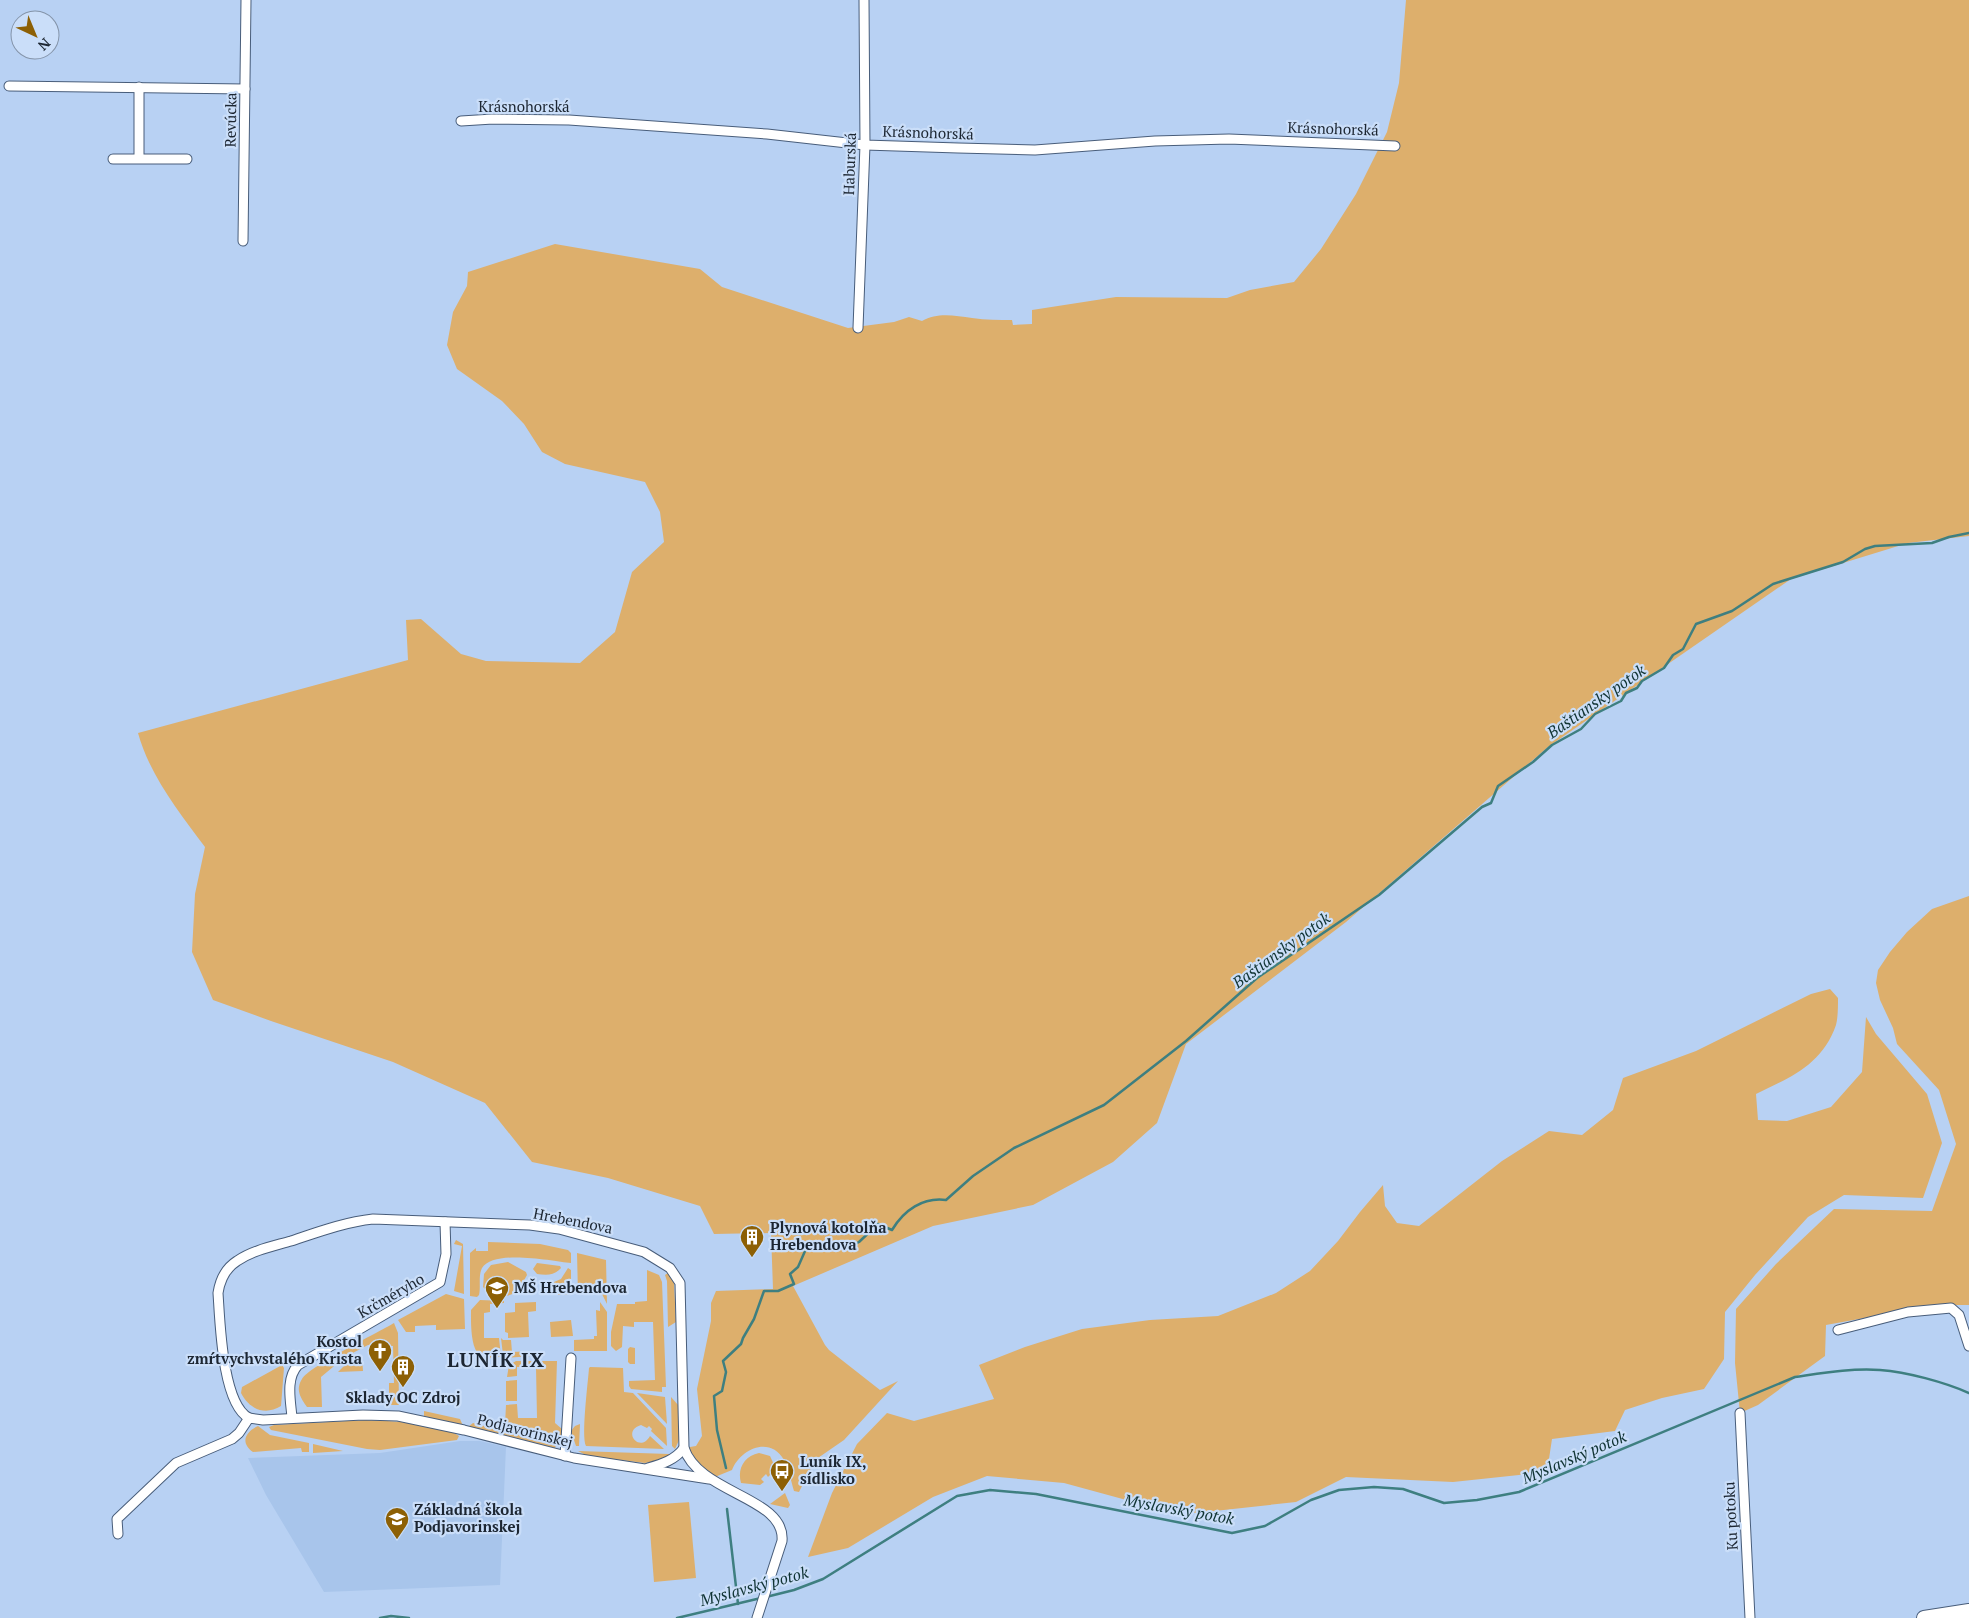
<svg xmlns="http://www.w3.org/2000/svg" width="1969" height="1618" font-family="'PT Serif',serif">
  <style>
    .built { fill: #a8c5eb }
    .green { fill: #ddaf6c }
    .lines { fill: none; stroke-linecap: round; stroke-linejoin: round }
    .stream { stroke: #3e7f80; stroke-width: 2.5 }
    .street-casing { stroke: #485d7a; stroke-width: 11 }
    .secondary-casing { stroke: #485d7a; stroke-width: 16 }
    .street { stroke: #fff; stroke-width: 9 }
    .secondary { stroke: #fff; stroke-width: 14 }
    .labels { text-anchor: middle; stroke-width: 4.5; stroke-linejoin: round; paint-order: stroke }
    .street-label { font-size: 15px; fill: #1c2632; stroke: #cadef9 }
    .poi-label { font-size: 15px; font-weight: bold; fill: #1c2632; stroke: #cadef9; text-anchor: start }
    .water-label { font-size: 16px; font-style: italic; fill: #103333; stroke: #cadef9 }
    .district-label { font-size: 20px; font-weight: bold; letter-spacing: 1px; fill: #1c2632; stroke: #cadef9 }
  </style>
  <rect width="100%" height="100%" fill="#b8d1f3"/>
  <path class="built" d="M460,1441H480L506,1447L500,1585L324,1592L266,1495L248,1458L380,1453Z"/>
  <g class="green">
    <path d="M1406,0H1969V536L1908,543L1791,579L1548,747L1346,922L1186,1044L1157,1123L1113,1162L1033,1205L933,1226L793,1286L825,1345L829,1350L880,1390L898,1381L844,1440L815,1460L799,1492L794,1491C791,1481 789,1469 784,1460C770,1435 740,1449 732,1470L710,1479L684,1448L696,1446L702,1436L697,1389L711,1321V1303L716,1291L773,1289L771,1233L714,1234L700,1206L608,1178L532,1162L485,1103L393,1062L271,1021L213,1000L192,952L195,894L205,847C179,812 150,776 138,733L408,660L406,620L421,619L461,654L486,661L580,663L615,632L632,572L664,542L660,512L645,482L565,464L542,452L524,424L502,401L457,369L447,345L453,312L467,286L468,272L555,244L700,269L722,287L848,328L894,322L909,317L922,321C938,312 955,316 972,318C986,320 999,320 1012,320L1013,325L1032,324V310L1116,297L1227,298L1250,290L1294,282L1321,249L1356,194L1387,132L1399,83Z"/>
    <path d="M1969,896V1305H1936L1826,1325L1825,1356L1758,1405L1740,1413L1735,1363L1736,1309L1776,1264L1834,1209L1932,1211L1956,1144L1939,1090L1897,1044L1893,1028L1880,1000L1876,983L1878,970L1890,952L1907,932L1932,909Z"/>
    <path d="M1830,989L1838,998C1838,1007 1838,1017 1836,1025C1822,1065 1791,1077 1756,1094L1758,1120L1787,1121L1831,1107L1862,1072L1866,1017L1876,1034L1927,1094L1942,1143L1923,1198L1844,1195L1808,1217L1755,1275L1725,1312L1724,1359L1704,1389L1662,1398L1625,1410L1615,1431L1552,1439L1547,1472L1453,1482L1346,1477L1296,1502L1196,1513L1141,1504L1064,1483L987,1476L933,1497L848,1548L808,1557L832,1493L857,1444L887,1413L914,1421L994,1399L979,1365L1025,1347L1082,1329L1150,1320L1218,1316L1276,1293L1310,1271L1338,1241L1360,1212L1383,1185L1385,1206L1397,1223L1419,1226L1502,1161L1549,1131L1582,1135L1613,1110L1623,1078L1696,1051L1811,994Z"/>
    <path d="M456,1240L463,1244L464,1294L454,1291L462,1246L454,1244Z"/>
    <path d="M488,1242L540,1244L568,1250L571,1253V1263C552,1261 494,1249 482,1268C478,1276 481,1287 479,1295L477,1297L470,1296V1253L476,1248V1251H488Z"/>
    <path d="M577,1253L606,1260L607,1304L602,1294H578Z"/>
    <path d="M508,1262L526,1272L527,1275C516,1294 516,1296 493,1297L483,1287L484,1274L491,1265Z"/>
    <path d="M537,1263L560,1266L561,1268C554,1276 546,1275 537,1274L533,1269Z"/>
    <path d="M568,1268L571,1270V1294L555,1295L554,1282L561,1279Z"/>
    <path d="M647,1270L659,1275L662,1282L666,1387H662V1392L631,1389L629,1386V1381L655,1380L653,1322H634V1327L623,1326L622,1347L616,1351L611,1346V1332L617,1304H635V1302L647,1301Z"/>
    <path d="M668,1273L674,1283L676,1322L668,1327L667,1281L665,1275Z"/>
    <path d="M446,1294L464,1299L465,1329L436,1330V1325L415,1326V1332H406L398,1320Z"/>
    <path d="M480,1300L504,1301V1303L490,1304V1312L484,1313V1338H499L501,1357C495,1357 487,1359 481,1356C470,1350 471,1321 471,1310Z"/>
    <path d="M536,1302V1311L528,1312L529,1337L508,1338V1333L505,1332V1313L515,1312V1303Z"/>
    <path d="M600,1302L607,1312V1351H574V1340L594,1339V1336H597L596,1310L600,1311Z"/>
    <path d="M571,1320L573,1336L551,1337L550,1322Z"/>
    <path d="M394,1323L398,1333L399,1405H377V1399H387L389,1396V1383H394L393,1346L368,1345L345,1357L321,1377L322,1407H307C301,1398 295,1390 302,1379C310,1366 377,1333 394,1323Z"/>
    <path d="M501,1338L503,1340H511L512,1352L536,1351L532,1356L505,1358L503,1355Z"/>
    <path d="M630,1347L635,1348V1364H630L628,1362V1349Z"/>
    <path d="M357,1357H362L363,1371L338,1372L348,1362Z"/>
    <path d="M516,1361H557L555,1423L562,1429L561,1441L507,1427L505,1425L506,1405L517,1404L518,1418H537L536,1367H517V1376L507,1377L509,1365Z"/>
    <path d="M282,1365L284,1368L281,1406C265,1416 249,1409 241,1393L242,1387Z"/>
    <path d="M590,1367L623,1368L624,1392L633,1393L666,1428L667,1446L651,1431L652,1429L649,1426L647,1428L641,1425C621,1431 640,1454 650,1436L664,1449L586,1446C581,1436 588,1383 589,1368Z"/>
    <path d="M517,1380V1401H506V1381Z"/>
    <path d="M637,1393L665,1397L667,1424Z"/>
    <path d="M671,1397L679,1406L680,1438L675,1449L672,1446Z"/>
    <path d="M347,1399H367V1404L347,1405Z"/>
    <path d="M424,1411L460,1419L463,1426L424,1416Z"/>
    <path d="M366,1420C388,1421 442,1423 459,1436L457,1440L380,1450L367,1449L271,1430L269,1427L274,1425Z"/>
    <path d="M473,1423L556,1445L555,1448L468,1427Z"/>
    <path d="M580,1424L579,1446H576L571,1431L575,1426Z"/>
    <path d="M258,1426L270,1435L309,1443V1452H302L301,1448L253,1452C240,1443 245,1432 258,1426Z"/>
    <path d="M313,1444L343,1451L313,1453Z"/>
    <path d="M578,1451L669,1454V1456L664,1459L645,1463L588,1456Z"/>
    <path d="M759,1453L770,1456L776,1469L768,1477L766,1474L761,1479L764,1482L760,1485L741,1483C737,1469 744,1456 759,1453Z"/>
    <path d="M785,1493L790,1505L788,1508L770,1504Z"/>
    <path d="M689,1502L696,1578L654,1582L648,1505Z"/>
  </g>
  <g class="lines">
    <g class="stream">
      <path d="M726,1468L717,1430L714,1396L722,1391L726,1372L723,1361L741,1344L743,1338L754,1319L764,1291H778L794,1284L790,1274L798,1267L809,1242C821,1247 833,1250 845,1244L849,1247L859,1242L878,1224L892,1230C904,1210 923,1197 946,1200L973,1176L1014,1148L1104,1105L1186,1041L1257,978L1379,895L1482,807L1491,803L1498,786L1533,762L1552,745L1581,729L1595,714L1621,701L1626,693L1637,688L1642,681L1664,668L1673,655L1683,649L1696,624L1732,611L1773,584L1843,562L1865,549L1875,546L1932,543L1949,537L1969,533"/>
      <path d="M727,1509L738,1604"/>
      <path d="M766,1597L794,1590L823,1579L957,1496L990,1490L1036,1494L1232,1533L1265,1526L1311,1500L1339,1490L1374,1487L1403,1489L1444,1503L1477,1500L1519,1492L1795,1377C1823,1373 1851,1368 1880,1370C1907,1372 1944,1382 1969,1393"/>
      <path d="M380,1618L391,1616L409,1618"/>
      <path d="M677,1618L761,1598"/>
    </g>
    <g class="street-casing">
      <g id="street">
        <path d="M9,86L245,89"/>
        <path d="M139,87V158"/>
        <path d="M461,121L493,119L569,120L767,134L865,145L958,148L1035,150L1155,141L1229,139L1395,146"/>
        <path d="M113,159H187"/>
        <path d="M243,241L246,0"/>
        <path d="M858,328L865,145L864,0"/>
        <path d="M1838,1330L1908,1312L1951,1308L1959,1315L1969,1346"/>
        <path d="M1740,1413L1750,1618"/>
        <path d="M249,1418C222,1404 220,1321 218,1293C220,1280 226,1268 237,1261C253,1250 274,1246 291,1241C318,1232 345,1222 373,1219L530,1225L559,1229L644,1252L670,1268L680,1283L684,1448C699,1494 786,1497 782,1541L757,1618"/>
        <path d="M292,1418C291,1402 285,1379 298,1365L440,1282L446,1254L445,1222"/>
        <path d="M565,1456L571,1358"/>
        <path d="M648,1468C662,1464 675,1460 684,1448"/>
        <path d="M118,1534L117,1519L176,1463L232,1439L239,1433L249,1418L263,1420L363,1415L398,1416L464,1430L574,1458L709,1479"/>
      </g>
    </g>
    <g class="secondary-casing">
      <path id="secondary" d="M1924,1618L1969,1611"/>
    </g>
    <use href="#street" class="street"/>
    <use href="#secondary" class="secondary"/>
  </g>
  <defs>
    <g id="building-pin" transform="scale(1.25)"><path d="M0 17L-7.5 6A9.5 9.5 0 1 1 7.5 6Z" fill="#8d6005" stroke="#cadef9"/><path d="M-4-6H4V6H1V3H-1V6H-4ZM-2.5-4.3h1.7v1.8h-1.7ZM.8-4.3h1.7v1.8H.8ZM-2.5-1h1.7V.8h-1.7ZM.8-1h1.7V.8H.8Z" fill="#fff"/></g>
    <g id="school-pin" transform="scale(1.25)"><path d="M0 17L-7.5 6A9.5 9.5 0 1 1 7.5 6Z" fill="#8d6005" stroke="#cadef9"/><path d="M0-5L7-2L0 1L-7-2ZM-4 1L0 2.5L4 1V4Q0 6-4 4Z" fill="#fff"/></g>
    <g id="church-pin" transform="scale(1.25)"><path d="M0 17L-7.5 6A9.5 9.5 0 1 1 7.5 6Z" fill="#8d6005" stroke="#cadef9"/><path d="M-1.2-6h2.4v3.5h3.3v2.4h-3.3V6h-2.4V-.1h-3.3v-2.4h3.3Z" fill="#fff"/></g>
    <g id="bus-pin" transform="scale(1.25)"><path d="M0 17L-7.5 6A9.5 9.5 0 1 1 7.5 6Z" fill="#8d6005" stroke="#cadef9"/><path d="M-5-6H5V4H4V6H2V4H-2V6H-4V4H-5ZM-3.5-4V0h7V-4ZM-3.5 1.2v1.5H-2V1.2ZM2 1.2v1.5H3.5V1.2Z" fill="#fff"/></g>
  </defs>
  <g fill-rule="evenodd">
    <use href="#building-pin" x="752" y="1237"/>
    <use href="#school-pin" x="497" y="1288"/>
    <use href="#church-pin" x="380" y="1351"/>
    <use href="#building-pin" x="403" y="1367"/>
    <use href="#bus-pin" x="782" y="1471"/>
    <use href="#school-pin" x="397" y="1519"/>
  </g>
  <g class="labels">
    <g class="street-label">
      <text x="524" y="112">Krásnohorská</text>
      <text transform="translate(231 120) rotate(-89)" y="5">Revúcka</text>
      <text transform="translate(1333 129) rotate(2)" y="5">Krásnohorská</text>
      <text transform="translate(928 133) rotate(2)" y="5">Krásnohorská</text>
      <text transform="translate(850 164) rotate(-88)" y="5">Haburská</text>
      <text transform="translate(573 1221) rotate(11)" y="5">Hrebendova</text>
      <text transform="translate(391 1296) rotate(-30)" y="5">Krčméryho</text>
      <text transform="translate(525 1431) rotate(14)" y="5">Podjavorinskej</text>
      <text transform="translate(1731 1516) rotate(-93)" y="5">Ku potoku</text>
    </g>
    <g class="poi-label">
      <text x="770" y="1233">Plynová kotolňa<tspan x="770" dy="17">Hrebendova</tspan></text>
      <text x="514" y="1293">MŠ Hrebendova</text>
      <text x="362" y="1347" text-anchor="end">Kostol<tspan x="362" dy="17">zmŕtvychvstalého Krista</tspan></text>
      <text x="403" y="1403" text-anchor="middle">Sklady OC Zdroj</text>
      <text x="800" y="1467">Luník IX,<tspan x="800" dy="17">sídlisko</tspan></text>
      <text x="414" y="1515">Základná škola<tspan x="414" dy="17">Podjavorinskej</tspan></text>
    </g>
    <g class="water-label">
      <text transform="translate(1596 701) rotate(-35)" y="6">Baštiansky potok</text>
      <text transform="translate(1281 950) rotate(-36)" y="6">Baštiansky potok</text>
      <text transform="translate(1574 1457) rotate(-23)" y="6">Myslavský potok</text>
      <text transform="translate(1179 1509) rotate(10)" y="6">Myslavský potok</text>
      <text transform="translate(754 1586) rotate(-15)" y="6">Myslavský potok</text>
    </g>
    <g class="district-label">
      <text x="496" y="1367">LUNÍK IX</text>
    </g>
  </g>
  <g transform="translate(35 35) rotate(136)"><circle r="24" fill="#cadef9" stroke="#8494a9"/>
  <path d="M0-4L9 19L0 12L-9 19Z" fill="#8d6005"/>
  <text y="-8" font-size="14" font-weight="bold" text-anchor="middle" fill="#1c2632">N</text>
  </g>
</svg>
